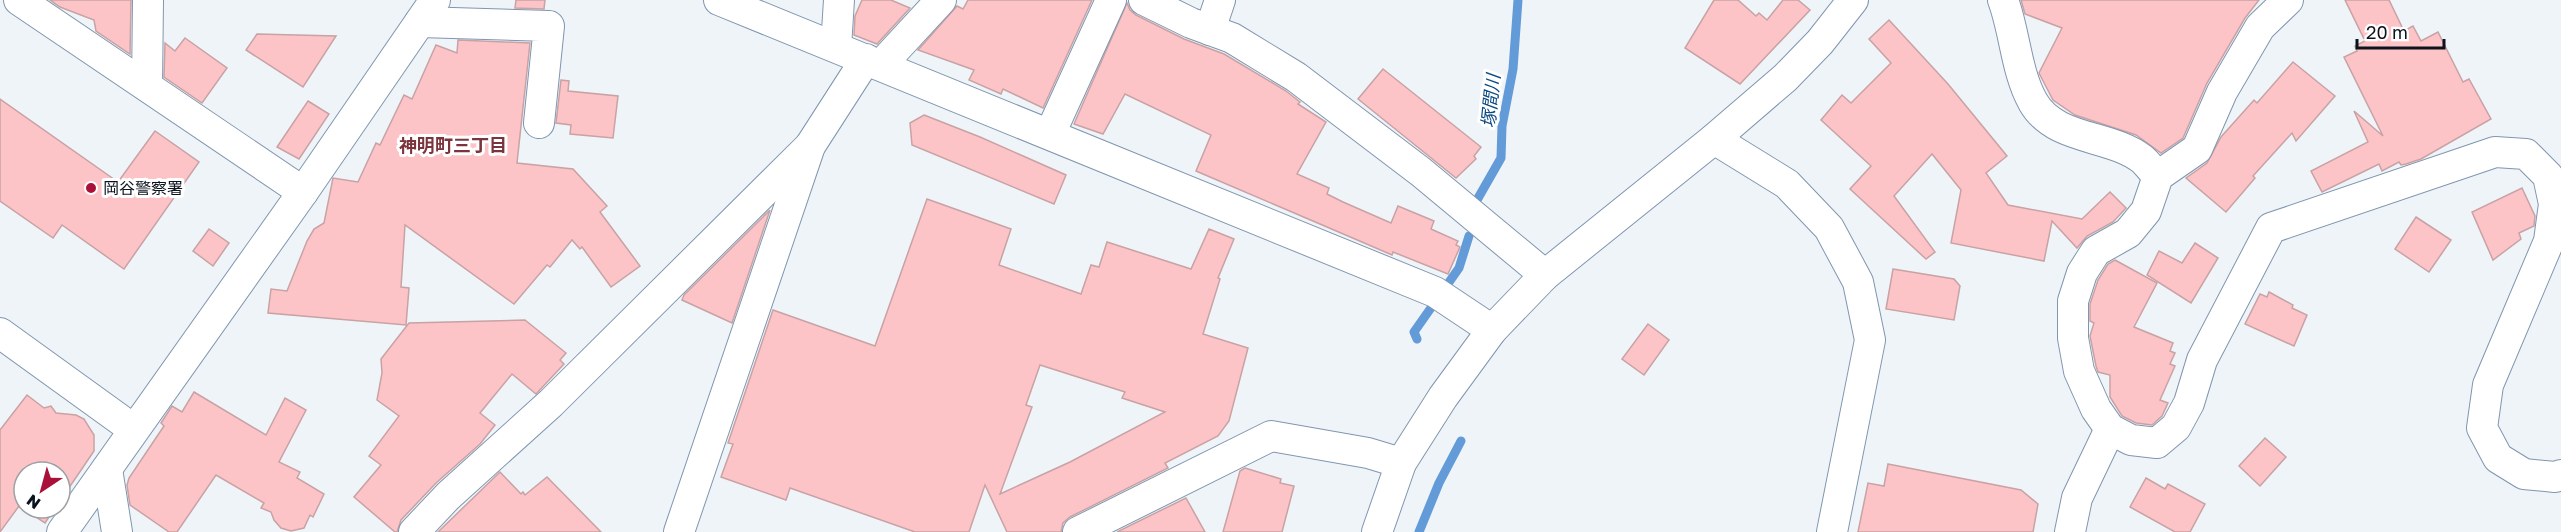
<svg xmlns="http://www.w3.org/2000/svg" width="2561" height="532" font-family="'Golos Text','Noto Sans JP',sans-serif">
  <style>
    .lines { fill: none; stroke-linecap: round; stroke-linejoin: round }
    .stream { stroke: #639ad8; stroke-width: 9 }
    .building { fill: #fdc4c7; stroke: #c8a2a4; stroke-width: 1.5; fill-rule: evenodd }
    .minor-casing { stroke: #8096af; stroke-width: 32 }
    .minor { stroke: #fff; stroke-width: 30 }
    .poi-dot { fill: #a9113a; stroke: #fff; stroke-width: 2 }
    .labels { text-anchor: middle; stroke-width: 6; stroke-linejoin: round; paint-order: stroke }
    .poi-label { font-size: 16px; fill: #0b131c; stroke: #fff; text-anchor: start }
    .water-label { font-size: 18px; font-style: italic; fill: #0d4a83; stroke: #fff }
    .neighbourhood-label { font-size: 18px; font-weight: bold; fill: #7b343c; stroke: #fff }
  </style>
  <rect width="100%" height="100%" fill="#eff4f9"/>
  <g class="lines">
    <g class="stream">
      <path d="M1477,200L1501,158L1502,126L1513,69L1518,0"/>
      <path d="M1417,339L1414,332L1459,268L1469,236"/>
      <path d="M1419,532L1439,483L1461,441"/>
    </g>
  </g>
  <g class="building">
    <path d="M50,0H131L130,54L96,31L94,20L60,7Z"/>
    <path d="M516,0H545L544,9L515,8Z"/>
    <path d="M862,0H891L910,8L877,44L854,35L855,16Z"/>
    <path d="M968,0H1092L1043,108L1003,89L1001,94L969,80L974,70L918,50L957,6L963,9Z"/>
    <path d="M1714,0H1738L1756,16L1759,13L1767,20L1783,0H1798L1810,10L1740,84L1685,48Z"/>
    <path d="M2021,0H2259L2245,18L2207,83L2183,138L2161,153L2136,135L2075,115L2053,100L2039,73L2062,28L2025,14Z"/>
    <path d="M2345,0H2389L2404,31L2413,26L2421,41L2438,32L2463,82L2469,79L2491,119L2421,159L2406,164L2401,165L2399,162L2382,171L2379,164L2322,192L2311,171L2368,142L2354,111L2383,136L2344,57L2357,51L2355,46L2365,41Z"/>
    <path d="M1127,3L1130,10L1136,15L1184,39L1224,54L1286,91L1300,102L1298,104L1326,122L1297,174L1329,188L1327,194L1343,202L1391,223L1398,206L1434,221L1431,229L1458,241L1456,245L1460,247L1448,274L1393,252L1392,255L1362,242L1196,171L1211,135L1125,94L1103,134L1074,124Z"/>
    <path d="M1889,20L1948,84L2007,156L1986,173L2008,205L2082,219L2110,192L2126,208L2113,222L2087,236L2077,248L2052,221L2044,261L1951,243L1961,190L1932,154L1894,196L1935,252L1926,259L1850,189L1871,166L1821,120L1842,95L1851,103L1891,63L1869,39Z"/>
    <path d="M257,34L336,36L303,87L246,50Z"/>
    <path d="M185,38L227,68L202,103L164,77L165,43L175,51Z"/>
    <path d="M458,40L530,43L517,163L573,169L607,206L600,212L640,266L611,287L582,247L580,249L572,240L550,267L547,265L514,304L405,225L401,287L409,288L406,325L268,313L271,289L287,291L307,241L314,229L324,223L333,178L358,182L376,143L380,145L404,95L412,99L436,45L457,53Z"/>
    <path d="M2293,62L2335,96L2296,141L2292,133L2253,176L2255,178L2226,212L2186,178L2207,163L2221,137L2254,100L2257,103Z"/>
    <path d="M1383,69L1481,147L1474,156L1476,159L1456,178L1358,99Z"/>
    <path d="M561,80L569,81L568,91L618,96L613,138L570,134L571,125L556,123Z"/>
    <path d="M0,99L118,182L155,131L199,162L124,269L62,225L53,238L0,201Z"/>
    <path d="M308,101L329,114L299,159L277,147Z"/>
    <path d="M924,115L980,137L1066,175L1054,204L912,145L910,123Z"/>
    <path d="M2522,188L2535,216L2534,226L2519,233L2521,239L2493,260L2472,212Z"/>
    <path d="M927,199L1011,229L999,265L1081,294L1091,265L1099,267L1107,242L1191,269L1209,229L1234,239L1218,278L1220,279L1203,334L1248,348L1229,421L1218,436L1165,463L1168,468L1070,517L1063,523L1061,532H1007L985,485L969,532H915L790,488L786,500L721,477L733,444L728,443L773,310L875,346ZM1040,365L1125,392L1122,398L1165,412L1070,462L1000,494L1032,407L1026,405Z"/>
    <path d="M770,210L732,323L682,300L684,295Z"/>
    <path d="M2416,217L2451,240L2429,272L2395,249Z"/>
    <path d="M209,229L229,243L213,266L193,251Z"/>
    <path d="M2195,243L2218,258L2191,303L2147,275L2159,251L2182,263Z"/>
    <path d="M2115,260L2157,283L2134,327L2173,343L2170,351L2175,353L2170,364L2175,366L2160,400L2168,403L2162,416L2152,425L2136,423L2122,416L2110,397V375L2098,372L2096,366L2090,336L2094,323L2090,321V304L2098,280L2108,264Z"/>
    <path d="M1893,269L1954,279L1960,286L1954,320L1886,309Z"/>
    <path d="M2269,292L2293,305L2292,308L2307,315L2294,346L2245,324L2260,294L2267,297Z"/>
    <path d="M525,320L566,353L560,360L564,364L536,394L512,374L480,413L495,425L480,444L436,483L401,520L397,532H395L354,497L381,465L369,456L399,416L377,400L382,373L381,359L409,323Z"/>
    <path d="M1648,324L1669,340L1644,375L1622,359Z"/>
    <path d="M194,392L266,435L285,398L306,410L279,462L300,472L297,478L324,494L313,517L310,515L304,528L291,531L281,528L274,520L271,512L261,508L264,503L216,475L177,532H169L130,505L127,485L129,478L164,426L161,423L172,406L182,412Z"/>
    <path d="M27,395L44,408L51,406L56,413L76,415L84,419L94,435V451L60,501V472H24V508H55L45,523L19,506L0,532V430Z"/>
    <path d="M2265,438L2286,457L2260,486L2239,466Z"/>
    <path d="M1888,464L2021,490L2038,504L2033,532H1858L1868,483L1884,486Z"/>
    <path d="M1245,468L1281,479L1280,483L1294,486L1282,532H1223L1240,471Z"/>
    <path d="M500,472L521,494L523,492L525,495L547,477L601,532H438Z"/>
    <path d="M2146,478L2165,489L2168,484L2205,504L2190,532H2175L2130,507Z"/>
    <path d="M1186,498L1205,532H1117Z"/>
  </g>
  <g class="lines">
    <g class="minor-casing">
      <g id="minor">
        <path d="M19,0L303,192"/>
        <path d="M719,0L1435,292L1492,330"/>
        <path d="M1144,0L1191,23L1232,38L1296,77L1421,172L1545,275"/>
        <path d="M2003,0C2015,32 2016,72 2033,102C2055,141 2110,134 2142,159C2148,164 2152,171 2158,176"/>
        <path d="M2288,0L2260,27L2222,92L2197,149L2158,176L2146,211L2128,233L2096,251L2082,273L2073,301V338L2079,371L2096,409L2110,429L2131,440L2157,443L2176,427L2189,403L2202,360L2271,228L2495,152L2526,154L2548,176L2554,204L2549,241L2488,385L2482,428L2498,458L2524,474L2555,477L2561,475"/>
        <path d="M420,22L549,26L539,123"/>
        <path d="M1210,30L1220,0"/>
        <path d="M836,47L839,0"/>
        <path d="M881,65L941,0"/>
        <path d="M147,86L148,0"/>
        <path d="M1050,134L1111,0"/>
        <path d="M1714,139L1787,184L1829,228L1858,282L1870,340L1832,532"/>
        <path d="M0,333L133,429"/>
        <path d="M107,469L117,532"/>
        <path d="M62,532L303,192L435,0"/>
        <path d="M414,532L448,496L551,403L810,146"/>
        <path d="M679,532L810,146L866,59"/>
        <path d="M1078,532L1271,436L1368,453L1401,463"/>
        <path d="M1377,532L1401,463L1443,397L1492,330L1545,275L1714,139L1785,78L1820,42L1853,0"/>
        <path d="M2070,532L2077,498L2110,429"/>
      </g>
    </g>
    <use href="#minor" class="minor"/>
  </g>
  <circle class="poi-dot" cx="91" cy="188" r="6"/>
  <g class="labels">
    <g class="poi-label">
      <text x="103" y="194">岡谷警察署</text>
    </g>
    <g class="water-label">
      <text transform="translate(1491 101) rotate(-84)" y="6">塚間川</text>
    </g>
    <g class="neighbourhood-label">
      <text x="453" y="152">神明町三丁目</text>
    </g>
  </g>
  <g transform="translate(42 490) rotate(216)"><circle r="28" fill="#ffffff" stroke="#9da1a4" stroke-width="1.5"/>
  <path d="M0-4.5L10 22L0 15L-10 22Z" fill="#a9113a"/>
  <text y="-9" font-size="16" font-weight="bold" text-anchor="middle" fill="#0b131c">N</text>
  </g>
  <path d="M2357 39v9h87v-9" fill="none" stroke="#0b131c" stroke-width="3"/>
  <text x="2366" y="39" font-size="18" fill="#0b131c" stroke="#ffffff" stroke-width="4.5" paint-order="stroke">20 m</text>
</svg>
